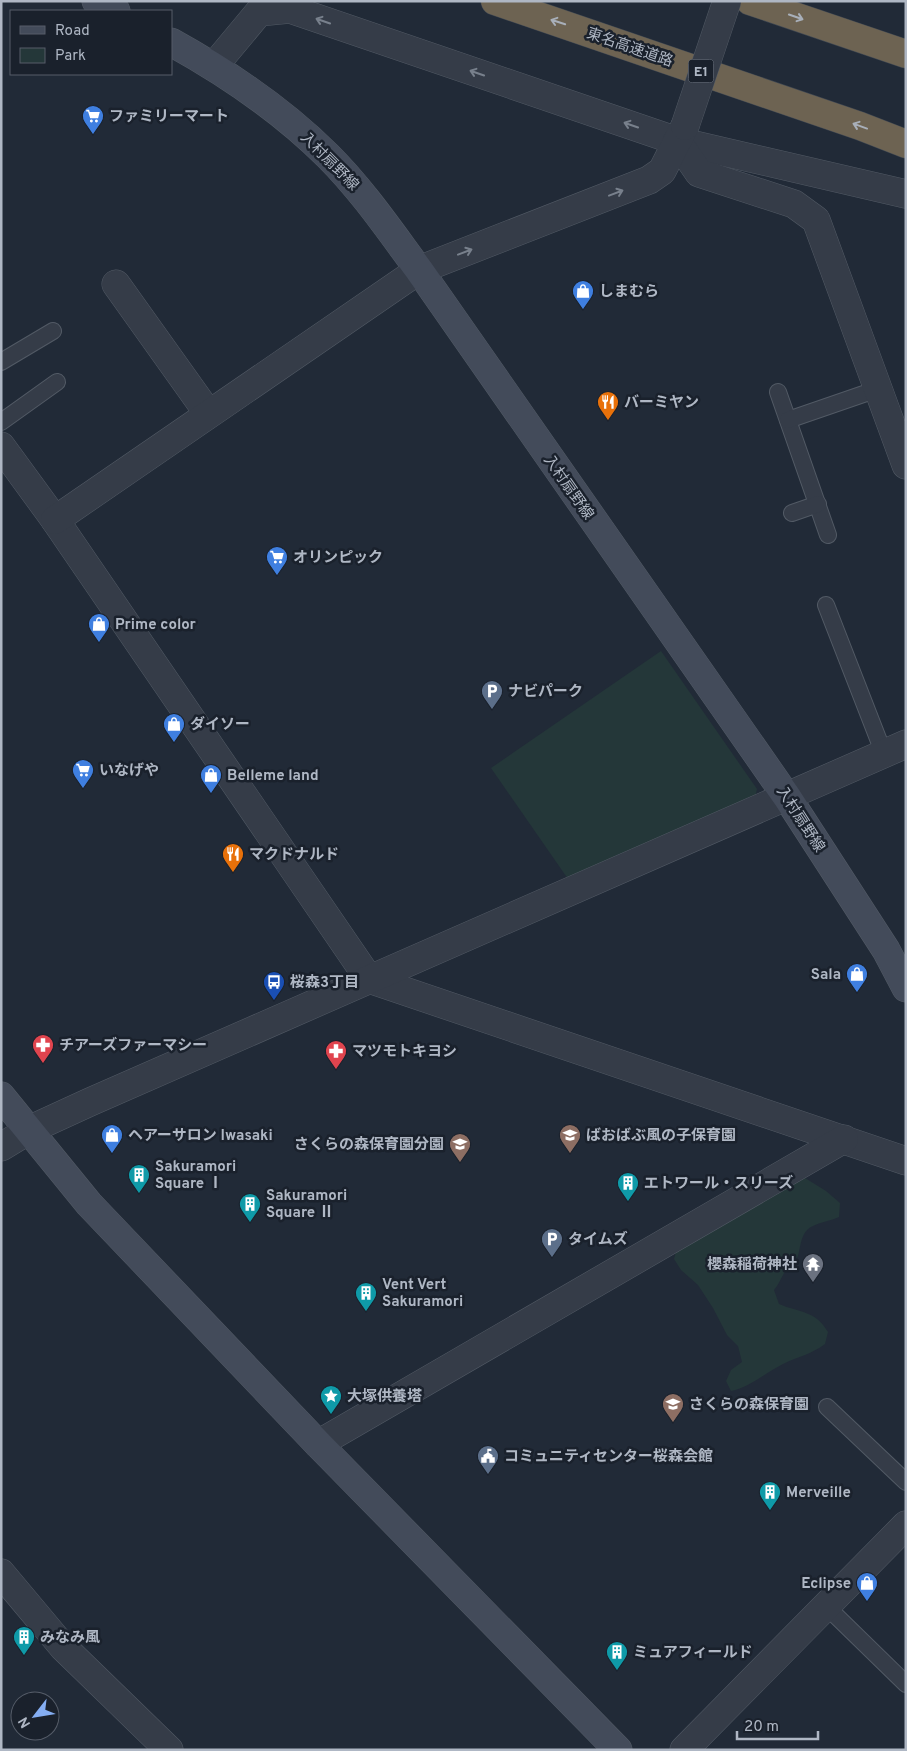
<svg xmlns="http://www.w3.org/2000/svg" width="907" height="1751" font-family="Overpass,'Noto Sans JP',sans-serif">
  <style>
    .green { fill: #243739 }
    .lines { fill: none; stroke-linecap: round; stroke-linejoin: round }
    .lane-casing { stroke: #525a65; stroke-width: 18 }
    .street-casing { stroke: #525a65; stroke-width: 29 }
    .secondary-casing { stroke: #525a65; stroke-width: 29 }
    .highway-casing { stroke: #3f4752; stroke-width: 29 }
    .lane { stroke: #353c48; stroke-width: 16 }
    .street { stroke: #353c48; stroke-width: 28 }
    .secondary { stroke: #434b5a; stroke-width: 28 }
    .highway { stroke: #6d6352; stroke-width: 28 }
    .street-bridge-casing { stroke: #525a65; stroke-width: 29; stroke-linecap: butt }
    .street-bridge { stroke: #353c48; stroke-width: 28 }
    .oneway { stroke: #a8afb9 }
    .oneway2 { stroke: #78808c }
    .labels { text-anchor: middle; stroke-width: 5; stroke-linejoin: round; paint-order: stroke }
    .shield { fill: #1a212c; stroke: #828a96; stroke-width: 1 }
    .shield-label { font-size: 14px; font-weight: bold; fill: #afb7c4 }
    .street-label { font-size: 15px; fill: #afb7c4; stroke: #1a212c }
    .poi-label { font-size: 15px; font-weight: bold; fill: #afb7c4; stroke: #1a212c; text-anchor: start }
  </style>
  <rect width="100%" height="100%" fill="#212a37"/>
  <g class="green">
    <path d="M661,651L757,789L755,798L568,879L491,768Z"/>
    <path d="M805,1178L826,1191L840,1203L839,1217C831,1221 820,1222 813,1226C801,1231 801,1245 798,1256C796,1260 791,1263 788,1267C782,1275 780,1283 774,1290L779,1304C800,1313 815,1310 828,1332L825,1344C812,1354 797,1357 783,1364C765,1373 750,1387 731,1391L726,1381L731,1370L742,1362L738,1346L727,1335L713,1308L698,1285L681,1270L674,1259L679,1241L792,1181Z"/>
  </g>
  <g class="lines">
    <g class="lane-casing">
      <g id="lane">
        <path d="M1,362L53,331"/>
        <path d="M778,392L828,535"/>
        <path d="M788,420L878,389"/>
        <path d="M1,422L57,382"/>
        <path d="M792,513L818,504"/>
        <path d="M826,605L884,754"/>
        <path d="M827,1407L906,1482"/>
        <path d="M826,1606L906,1684"/>
      </g>
    </g>
    <g class="street-casing">
      <g id="street">
        <path d="M214,66L259,12L290,9L677,141L906,194"/>
        <path d="M677,141L699,173L794,204L816,220L906,465"/>
        <path d="M116,284L208,413"/>
        <path d="M1,446L55,520L369,979L906,1161"/>
        <path d="M55,520L419,270L649,180L662,171L685,126"/>
        <path d="M1,1147L29,1130L90,1102L906,744"/>
        <path d="M318,1444L844,1139"/>
        <path d="M1,1573L63,1647L169,1750"/>
        <path d="M684,1750L906,1525"/>
      </g>
    </g>
    <g class="secondary-casing">
      <g id="secondary">
        <path d="M96,1L116,11"/>
        <path d="M171,42C227,73 283,111 328,156C363,191 390,231 419,270L787,797L886,950L906,988"/>
        <path d="M1,1096L89,1204L318,1444L618,1750"/>
      </g>
    </g>
    <g class="highway-casing">
      <g id="highway">
        <path d="M495,1L860,126L906,144"/>
        <path d="M750,1L906,54"/>
      </g>
    </g>
    <use href="#lane" class="lane"/>
    <use href="#street" class="street"/>
    <use href="#secondary" class="secondary"/>
    <use href="#highway" class="highway"/>
    <g class="street-bridge-casing">
      <path id="street-bridge" d="M685,126L727,1"/>
    </g>
    <use href="#street-bridge" class="street-bridge"/>
  </g>
  <defs><path id="oneway-shaft" d="M-6 0H5M1.5-3L5.5 0L1.5 3" fill="none" stroke-width="1.6" stroke-linecap="round" stroke-linejoin="round" transform="scale(1.25)"/></defs>
  <g class="oneway">
    <use href="#oneway-shaft" transform="translate(796 17) rotate(19)"/>
    <use href="#oneway-shaft" transform="translate(558 22) rotate(-162)"/>
    <use href="#oneway-shaft" transform="translate(860 126) rotate(-160)"/>
  </g>
  <g class="oneway2">
    <use href="#oneway-shaft" transform="translate(323 21) rotate(-161)"/>
    <use href="#oneway-shaft" transform="translate(477 73) rotate(-161)"/>
    <use href="#oneway-shaft" transform="translate(631 125) rotate(-161)"/>
    <use href="#oneway-shaft" transform="translate(616 193) rotate(-21)"/>
    <use href="#oneway-shaft" transform="translate(465 252) rotate(-21)"/>
  </g>
  <defs>
    <g id="supermarket-pin" transform="scale(1.125)"><path d="M0 17L-7.5 6A9.5 9.5 0 1 1 7.5 6Z" fill="#3f7fe0" stroke="#1a212c"/><path d="M-6-5.5h2.5l.6 2H6L4.5 2H-2.5L-4.4-4H-6ZM-1.5 3.2a1.3 1.3 0 1 0 .1 0ZM3 3.2a1.3 1.3 0 1 0 .1 0Z" fill="#fff"/></g>
    <g id="shop-pin" transform="scale(1.125)"><path d="M0 17L-7.5 6A9.5 9.5 0 1 1 7.5 6Z" fill="#3f7fe0" stroke="#1a212c"/><path d="M-5-2.5h2.3a2.7 3.5 0 0 1 5.4 0H5L5.5 6h-11ZM-1.5-2.5h3a1.5 2.3 0 0 0-3 0Z" fill="#fff"/></g>
    <g id="restaurant-pin" transform="scale(1.125)"><path d="M0 17L-7.5 6A9.5 9.5 0 1 1 7.5 6Z" fill="#e8710a" stroke="#1a212c"/><path d="M-5-6h1v4h1v-4h1v4h1v-4h1v5L-1.5 .5V6h-2V.5L-5-1ZM5-6V6H3V1.5H1.5Q1.5-4 5-6Z" fill="#fff"/></g>
    <g id="parking-pin" transform="scale(1.125)"><path d="M0 17L-7.5 6A9.5 9.5 0 1 1 7.5 6Z" fill="#5c6f8a" stroke="#1a212c"/><path d="M-3.5-5.5H1a3.5 3.5 0 0 1 0 7H-1V5.5H-3.5ZM-1-3.4V-.6H.8a1.4 1.4 0 0 0 0-2.8Z" fill="#fff"/></g>
    <g id="bus-pin" transform="scale(1.125)"><path d="M0 17L-7.5 6A9.5 9.5 0 1 1 7.5 6Z" fill="#1a4fb4" stroke="#1a212c"/><path d="M-5-6H5V4H4V6H2V4H-2V6H-4V4H-5ZM-3.5-4V0h7V-4ZM-3.5 1.2v1.5H-2V1.2ZM2 1.2v1.5H3.5V1.2Z" fill="#fff"/></g>
    <g id="pharmacy-pin" transform="scale(1.125)"><path d="M0 17L-7.5 6A9.5 9.5 0 1 1 7.5 6Z" fill="#e0444e" stroke="#1a212c"/><path d="M-2-6h4v4h4v4h-4v4h-4v-4h-4v-4h4Z" fill="#fff"/></g>
    <g id="school-pin" transform="scale(1.125)"><path d="M0 17L-7.5 6A9.5 9.5 0 1 1 7.5 6Z" fill="#8d6e63" stroke="#1a212c"/><path d="M0-5L7-2L0 1L-7-2ZM-4 1L0 2.5L4 1V4Q0 6-4 4Z" fill="#fff"/></g>
    <g id="building-pin" transform="scale(1.125)"><path d="M0 17L-7.5 6A9.5 9.5 0 1 1 7.5 6Z" fill="#0f9aa8" stroke="#1a212c"/><path d="M-4-6H4V6H1V3H-1V6H-4ZM-2.5-4.3h1.7v1.8h-1.7ZM.8-4.3h1.7v1.8H.8ZM-2.5-1h1.7V.8h-1.7ZM.8-1h1.7V.8H.8Z" fill="#fff"/></g>
    <g id="temple-pin" transform="scale(1.125)"><path d="M0 17L-7.5 6A9.5 9.5 0 1 1 7.5 6Z" fill="#6b7280" stroke="#1a212c"/><path d="M0-6L5-2H3V0L6.5 2.5H4V6H1.5V3h-3V6H-4V2.5H-6.5L-3 0V-2H-5Z" fill="#fff"/></g>
    <g id="sight-pin" transform="scale(1.125)"><path d="M0 17L-7.5 6A9.5 9.5 0 1 1 7.5 6Z" fill="#0f9aa8" stroke="#1a212c"/><path d="M0-6L1.8-2.2L6-1.7L2.9 1.2L3.7 5.4L0 3.3L-3.7 5.4L-2.9 1.2L-6-1.7L-1.8-2.2Z" fill="#fff"/></g>
    <g id="civic-pin" transform="scale(1.125)"><path d="M0 17L-7.5 6A9.5 9.5 0 1 1 7.5 6Z" fill="#5c6f8a" stroke="#1a212c"/><path d="M-.6-6.5H3V-4.5H.6V-3L4-1V1h2V6H-6V1h2V-1L-.6-3ZM-1.2 2.5V6h2.4V2.5Z" fill="#fff"/></g>
  </defs>
  <g fill-rule="evenodd">
    <use href="#supermarket-pin" x="93" y="116"/>
    <use href="#shop-pin" x="583" y="291"/>
    <use href="#restaurant-pin" x="608" y="402"/>
    <use href="#supermarket-pin" x="277" y="557"/>
    <use href="#shop-pin" x="99" y="624"/>
    <use href="#parking-pin" x="492" y="691"/>
    <use href="#shop-pin" x="174" y="724"/>
    <use href="#supermarket-pin" x="83" y="770"/>
    <use href="#shop-pin" x="211" y="775"/>
    <use href="#restaurant-pin" x="233" y="854"/>
    <use href="#shop-pin" x="857" y="974"/>
    <use href="#bus-pin" x="274" y="982"/>
    <use href="#pharmacy-pin" x="43" y="1045"/>
    <use href="#pharmacy-pin" x="336" y="1051"/>
    <use href="#shop-pin" x="112" y="1135"/>
    <use href="#school-pin" x="570" y="1135"/>
    <use href="#school-pin" x="460" y="1144"/>
    <use href="#building-pin" x="139" y="1175"/>
    <use href="#building-pin" x="628" y="1183"/>
    <use href="#building-pin" x="250" y="1204"/>
    <use href="#parking-pin" x="552" y="1239"/>
    <use href="#temple-pin" x="813" y="1264"/>
    <use href="#building-pin" x="366" y="1293"/>
    <use href="#sight-pin" x="331" y="1396"/>
    <use href="#school-pin" x="673" y="1404"/>
    <use href="#civic-pin" x="488" y="1456"/>
    <use href="#building-pin" x="770" y="1492"/>
    <use href="#shop-pin" x="867" y="1583"/>
    <use href="#building-pin" x="24" y="1637"/>
    <use href="#building-pin" x="617" y="1652"/>
  </g>
  <g class="labels">
    <rect class="shield" x="688.5" y="59.5" width="25" height="23" rx="4"/>
    <g class="shield-label">
      <text x="701" y="76">E1</text>
    </g>
    <g class="street-label">
      <text transform="translate(630 47) rotate(19)" y="5">東名高速道路</text>
      <text transform="translate(330 161) rotate(45)" y="5">入村扇野線</text>
      <text transform="translate(569 487) rotate(55)" y="5">入村扇野線</text>
      <text transform="translate(801 819) rotate(57)" y="5">入村扇野線</text>
    </g>
    <g class="poi-label">
      <text x="109" y="121">ファミリーマート</text>
      <text x="599" y="296">しまむら</text>
      <text x="624" y="407">バーミヤン</text>
      <text x="293" y="562">オリンピック</text>
      <text x="115" y="629">Prime color</text>
      <text x="508" y="696">ナビパーク</text>
      <text x="190" y="729">ダイソー</text>
      <text x="99" y="775">いなげや</text>
      <text x="227" y="780">Belleme land</text>
      <text x="249" y="859">マクドナルド</text>
      <text x="841" y="979" text-anchor="end">Sala</text>
      <text x="290" y="987">桜森3丁目</text>
      <text x="59" y="1050">チアーズファーマシー</text>
      <text x="352" y="1056">マツモトキヨシ</text>
      <text x="128" y="1140">ヘアーサロン Iwasaki</text>
      <text x="586" y="1140">ばおばぶ風の子保育園</text>
      <text x="444" y="1149" text-anchor="end">さくらの森保育園分園</text>
      <text x="155" y="1171">Sakuramori<tspan x="155" dy="17">Square Ⅰ</tspan></text>
      <text x="644" y="1188">エトワール・スリーズ</text>
      <text x="266" y="1200">Sakuramori<tspan x="266" dy="17">Square Ⅱ</tspan></text>
      <text x="568" y="1244">タイムズ</text>
      <text x="797" y="1269" text-anchor="end">櫻森稲荷神社</text>
      <text x="382" y="1289">Vent Vert<tspan x="382" dy="17">Sakuramori</tspan></text>
      <text x="347" y="1401">大塚供養塔</text>
      <text x="689" y="1409">さくらの森保育園</text>
      <text x="504" y="1461">コミュニティセンター桜森会館</text>
      <text x="786" y="1497">Merveille</text>
      <text x="851" y="1588" text-anchor="end">Eclipse</text>
      <text x="40" y="1642">みなみ風</text>
      <text x="633" y="1657">ミュアフィールド</text>
    </g>
  </g>
  <rect width="907" height="1751" fill="none" stroke="#afb7c4" stroke-width="5"/>
  <rect x="10" y="10" width="162" height="65" fill="#1a212c" stroke="#565d69"/>
  <rect x="20" y="26" width="25" height="8" fill="#434b5a" stroke="#565d69"/>
  <text x="55" y="35" font-size="15" fill="#afb7c4">Road</text>
  <rect x="20" y="48" width="25" height="15" fill="#243739" stroke="#565d69"/>
  <text x="55" y="60" font-size="15" fill="#afb7c4">Park</text>
  <g transform="translate(35 1716) rotate(239)"><circle r="24" fill="#1a212c" stroke="#565d69"/>
  <path d="M0-4L9 19L0 12L-9 19Z" fill="#85aef3"/>
  <text y="-8" font-size="14" font-weight="bold" text-anchor="middle" fill="#afb7c4">N</text>
  </g>
  <path d="M737 1731v8h81v-8" fill="none" stroke="#afb7c4" stroke-width="2.5"/>
  <text x="744" y="1731" font-size="15" fill="#afb7c4" stroke="#1a212c" stroke-width="4" paint-order="stroke">20 m</text>
</svg>
